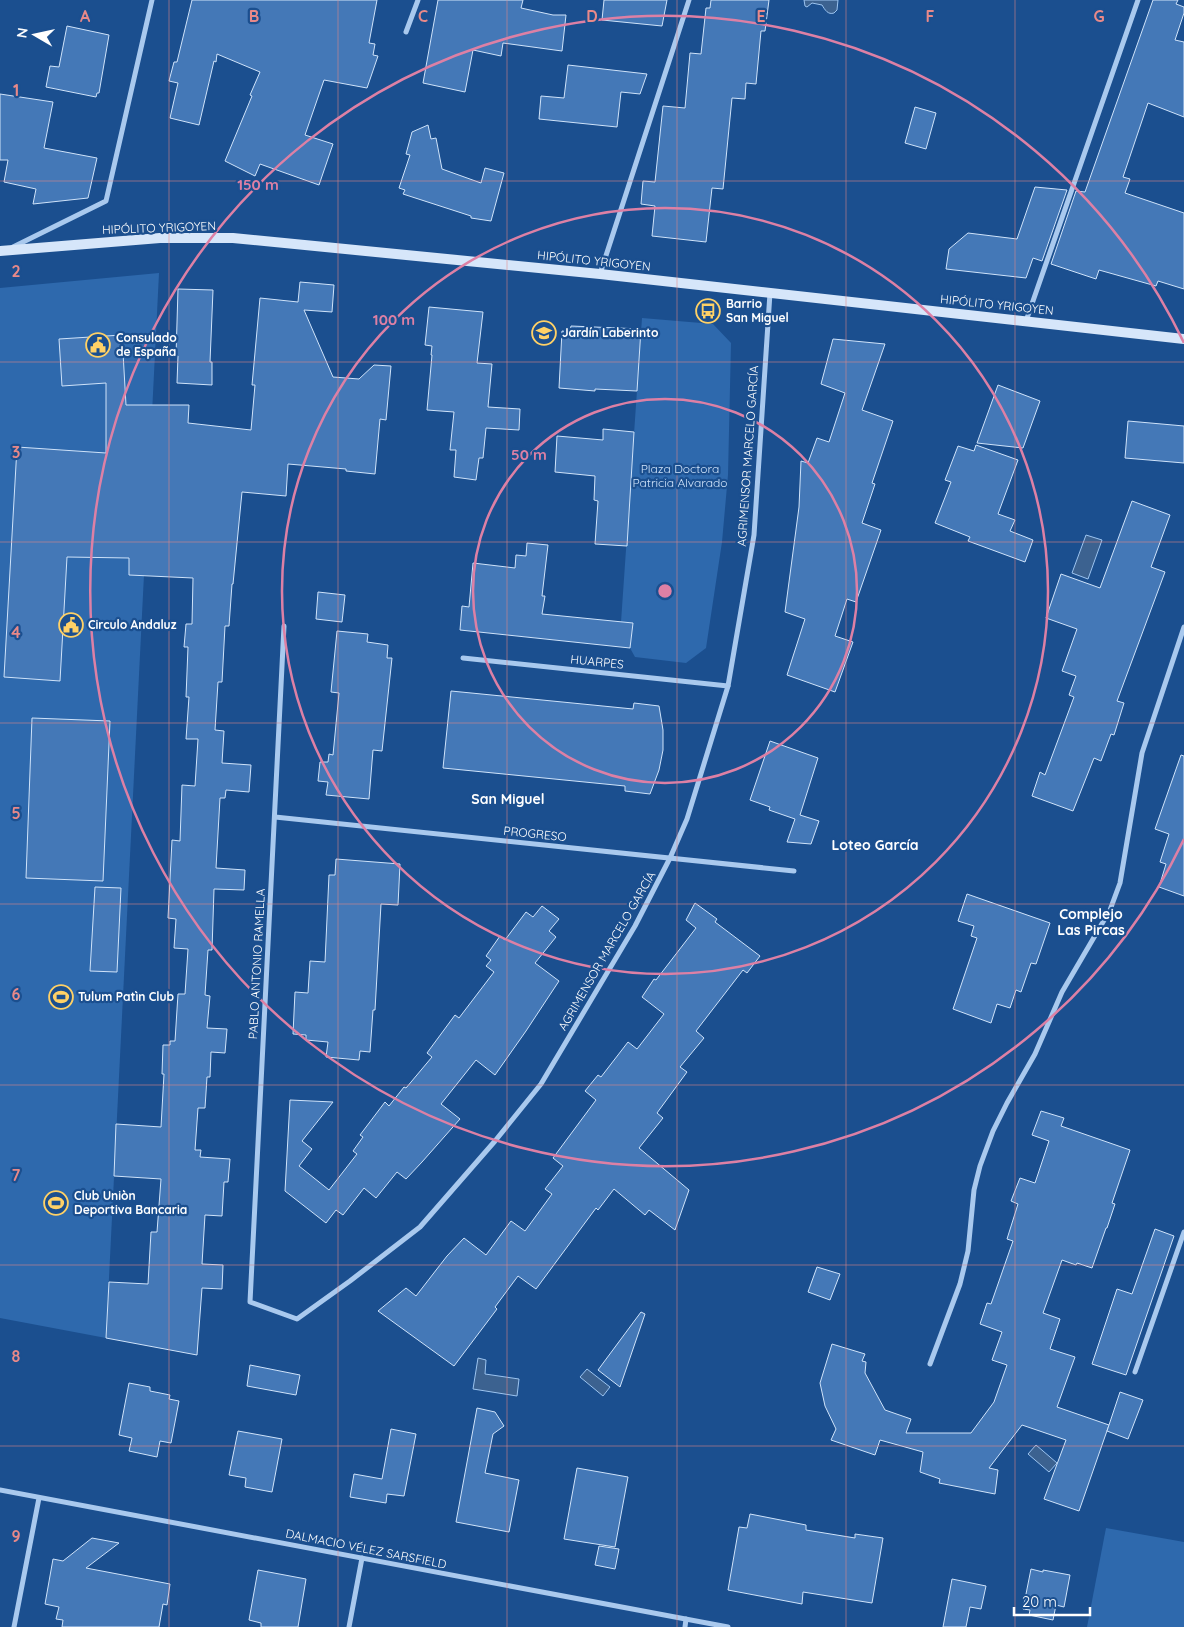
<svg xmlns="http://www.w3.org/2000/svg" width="1184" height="1627" font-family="Quicksand,sans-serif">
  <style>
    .green { fill: #2e69ad }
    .water { fill: #3c6290; stroke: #9cc4f0 }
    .building { fill: #4478b7; stroke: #cfe3fa }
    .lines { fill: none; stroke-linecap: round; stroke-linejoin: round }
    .street { stroke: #a9c9ee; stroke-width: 5 }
    .secondary { stroke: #d6e6fa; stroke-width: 10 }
    .grid { fill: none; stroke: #e88989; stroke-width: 1; stroke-opacity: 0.55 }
    .ring { fill: none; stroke: #dd80a5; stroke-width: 2.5 }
    .labels { text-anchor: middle; stroke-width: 4.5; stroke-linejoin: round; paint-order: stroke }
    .street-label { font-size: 12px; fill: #fff; stroke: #1b4f8f }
    .poi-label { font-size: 12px; font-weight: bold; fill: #fff; stroke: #1b4f8f; text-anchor: start }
    .park-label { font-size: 12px; fill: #cfe3fa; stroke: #1b4f8f }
    .neighbourhood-label { font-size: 14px; font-weight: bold; fill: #fff; stroke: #1b4f8f }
    .grid-label { font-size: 16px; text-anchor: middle; font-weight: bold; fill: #e88989; stroke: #1b4f8f; stroke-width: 4.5; stroke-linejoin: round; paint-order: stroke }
    .centre { fill: #dd80a5; stroke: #1b4f8f; stroke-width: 2.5 }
    .ring-label { font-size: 15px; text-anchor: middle; font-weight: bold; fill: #dd80a5; stroke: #1b4f8f; stroke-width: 4.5; stroke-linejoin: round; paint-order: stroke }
  </style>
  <rect width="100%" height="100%" fill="#1b4f8f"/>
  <g class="green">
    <path d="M159,273L106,1338L0,1318V288Z"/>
    <path d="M642,318L713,324L731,343L728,475L722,542L706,648L686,663L635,657L630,648L633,623L621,622Z"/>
    <path d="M1106,1528L1184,1542V1627H1087Z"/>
  </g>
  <g class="water">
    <path d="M804,0H838L837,10L834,13C828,15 825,10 822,5L812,3L807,7L805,6Z"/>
    <path d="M1086,535L1102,540L1088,579L1072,573Z"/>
    <path d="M478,1358L486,1360L485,1374L519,1379L517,1396L473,1389Z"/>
    <path d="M587,1369L610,1387L603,1396L580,1377Z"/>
    <path d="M1036,1445L1057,1463L1049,1472L1028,1454Z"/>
  </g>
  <g class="building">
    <path d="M192,0H377L369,43L375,44L373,55L378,56L367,88L324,80L305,135L333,144L319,185L260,164L255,176L225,161L252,96L250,95L260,72L217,54L216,62L214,61L199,125L170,118L178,83L169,81L174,62H177Z"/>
    <path d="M438,0H523L521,8L553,15H566L562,51L503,43L501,56L473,50L465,92L423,83Z"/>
    <path d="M604,0H667L662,26L602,20Z"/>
    <path d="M711,0H769L765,31H761L756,84L746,83L745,99L732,98L723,189L712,188L706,242L652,236L655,206L641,204L643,181L655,182L663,106L685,108L690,53L701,54L706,8H710Z"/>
    <path d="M1153,0H1178L1176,4L1184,7V13L1175,40L1184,42V117L1148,103L1123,177L1130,179L1125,193L1184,213V289L1158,281L1156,286L1099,270L1096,279L1051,264L1076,191L1085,192Z"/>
    <path d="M67,26L109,35L99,93H97L96,97L46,87L50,66L59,67Z"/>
    <path d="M568,65L647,74L640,94L621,92L617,127L539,119L541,96L564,98Z"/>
    <path d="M0,94L53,102L44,148L97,158L88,198L33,204L36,189L4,182L8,160H0Z"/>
    <path d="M915,107L936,113L926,149L905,143Z"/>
    <path d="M428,125L431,139L436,138L442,169L481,183L485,168L504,173L491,221L471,218V216L403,194L405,190L399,188L410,155L406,154L412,132Z"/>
    <path d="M1035,187L1067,190L1042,261L1033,258L1026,278L946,269L949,249L968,233L1017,239Z"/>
    <path d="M300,282L334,285L332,312L304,310L333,377L359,379L374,365L391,366L386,420L380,419L375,474L346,471V469L288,464L286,496L242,492L233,584H232L229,626H225L222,682H218L215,730L224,731L222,763L251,765L249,792L226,790L225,798H220L216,868L245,870L244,890L214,889L212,950H208L205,995L210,996L207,1028L227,1029L225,1053L211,1052L210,1077H207L205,1108H198L195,1150H201L200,1157L230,1159L228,1182H224L222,1216L205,1215L202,1264L223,1265L222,1289L202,1288L197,1355L106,1338L109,1282L148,1284L151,1232H157L161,1179L114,1176L116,1124L161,1127L164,1074H162L163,1045H170V1041H175L178,994H185L188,949L174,948L176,919L168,918L172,840L180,841L182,785L195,786L198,739H186L189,697H186L188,647H184L186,624H192L193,578L129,575V558L67,557L60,681L4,677L17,447L106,453V383L62,386L59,339L122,335L126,405H189L188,423L251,430L255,385H252L260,298L298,302Z"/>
    <path d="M178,289L213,290L210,362H212V385L177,383L178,356H176Z"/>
    <path d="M429,307L483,312L477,363L492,364L488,407L520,409L519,430L486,428L483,458H479L476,480L454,477L456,450H450L454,412L427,410L432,355H431L432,346L425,345Z"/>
    <path d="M571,326L641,329L637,391L595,389V391L559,388L562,331L570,332Z"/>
    <path d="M833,339L885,344L862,410L893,421L872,483L875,484L862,523L881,530L856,602L847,599L835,636L853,642L835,692L787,675L805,619L785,612L799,507L801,461L808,463L817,438L829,442L845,393L821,384Z"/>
    <path d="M998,385L1040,401L1023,448L977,443Z"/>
    <path d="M1128,421L1184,426V463L1125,458Z"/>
    <path d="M603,429L634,432L627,546L595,544L598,501L594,500L595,476L555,472L557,436L603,440Z"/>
    <path d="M976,445L1018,460L998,514L1015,520L1010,531L1033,540L1025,562L968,541L970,537L935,523L951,482L945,480L958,446L974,451Z"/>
    <path d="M1132,501L1170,515L1151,567L1165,572L1117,701L1124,703L1114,735L1111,734L1101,761L1094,758L1073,811L1032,796L1040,772L1045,775L1074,697L1069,695L1076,676L1062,671L1077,629L1046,618L1061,574L1100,588Z"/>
    <path d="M527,543L548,545L542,596H545L542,614L633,623L630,648L460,630L462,606L469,607L473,563L515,568L516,555L526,556Z"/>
    <path d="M318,592L345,595L342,622L316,619Z"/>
    <path d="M337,631L368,634L367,642L388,645L387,658H392L382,751L373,750L369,799L326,795L328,782L318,781L320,762H328L329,754L333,755L339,693L331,692Z"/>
    <path d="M451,691L633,709L634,703L659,706L663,730V750L659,770L650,794L625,791V786L443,768Z"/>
    <path d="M32,718L110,721L103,881L26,878Z"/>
    <path d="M770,741L818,758L800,815L819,821L811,844L787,842L795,819L769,810L770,807L750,800Z"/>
    <path d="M1181,755L1184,756V896L1159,887L1166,864L1160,862L1169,834L1155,829Z"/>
    <path d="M336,859L400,864L398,905L381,904L375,1010H373L370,1052L360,1051L359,1060L326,1057L328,1042L306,1040V1035L293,1034L295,992L308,993L310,961L325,962L329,875H335Z"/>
    <path d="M95,887L121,888L117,972L90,971Z"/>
    <path d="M967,894L1050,923L1036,964L1031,963L1021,992L1016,990L1010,1008L997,1004L991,1023L953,1009L977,938L971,936L974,926L958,921Z"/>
    <path d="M695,903L717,919L715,922L760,956L747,973L743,970L696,1031L704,1038L680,1067L687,1072L657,1113L663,1118L639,1148L689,1190L675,1230L649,1210L645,1215L614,1189L598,1210L596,1208L536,1289L518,1276L495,1307L497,1309L454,1366L378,1311L406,1288L416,1296L447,1256L464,1238L486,1255L511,1221L525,1231L552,1194L545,1189L563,1166L553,1158L596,1100L585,1091L598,1075L601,1077L628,1042L637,1049L664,1014L642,997L654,979L656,980L696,928L686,920Z"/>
    <path d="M542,906L559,919L549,931L556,937L535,963L559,981L526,1031L495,1075L476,1060L441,1104L460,1119L422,1162L406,1179L397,1172L376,1198L364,1188L343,1215L336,1210L326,1223L285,1191L290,1100L333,1102L302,1141L312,1149L299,1166L329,1190L357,1154L353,1151L363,1137L360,1135L385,1102L389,1106L404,1087L406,1088L432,1057L427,1053L455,1015L459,1018L494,972L486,966L491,960L486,956L500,936L505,940L526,912L533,917Z"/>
    <path d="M1041,1111L1064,1118L1061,1126L1130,1150L1112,1203L1115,1204L1107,1228H1106L1092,1268L1077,1263L1076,1265L1062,1260L1043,1313L1060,1319L1050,1349L1075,1357L1057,1407L1109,1425L1079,1511L1044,1499L1066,1440L1022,1425L989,1468L998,1470L995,1494L939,1483L940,1479L920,1472L923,1452L880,1440L875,1455L831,1440L836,1429L825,1406L820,1383L832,1344L865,1354L862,1361L866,1362L865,1373L885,1410L911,1419L906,1433H971L994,1402L1007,1365L992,1360L1002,1332L980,1324L987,1303L991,1304L1013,1241L1007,1239L1018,1204L1011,1201L1020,1178L1035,1183L1049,1141L1032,1135Z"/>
    <path d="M1155,1229L1174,1236L1126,1375L1092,1364L1117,1289L1132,1294Z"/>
    <path d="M817,1267L840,1274L830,1300L808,1292Z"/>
    <path d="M641,1312L645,1314L620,1387L598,1370Z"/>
    <path d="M250,1365L300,1375L296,1395L247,1386Z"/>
    <path d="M129,1383L150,1387V1391L170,1395L169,1399L179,1401L171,1443L160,1441L157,1457L129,1451L132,1438L119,1435Z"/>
    <path d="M1120,1392L1143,1400L1128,1439L1107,1431Z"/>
    <path d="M477,1408L495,1412L504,1426L493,1434L485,1473L519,1480L509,1532L456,1522Z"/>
    <path d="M391,1429L416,1434L404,1496L387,1494L386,1503L350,1497L354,1474L382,1479Z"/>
    <path d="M238,1431L282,1439L272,1492L245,1487L246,1478L229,1475Z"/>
    <path d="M577,1468L628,1477L615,1547L564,1539Z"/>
    <path d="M750,1514L806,1525V1530L855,1538V1534L883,1538L872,1603L803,1592L802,1604L728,1590L739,1527L747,1528Z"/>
    <path d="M92,1538L119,1543L86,1568L170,1584L167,1605L163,1604L159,1627H62L63,1620L56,1619L59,1607L45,1604L53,1559L63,1561Z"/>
    <path d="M599,1546L619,1549L615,1569L595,1565Z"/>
    <path d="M1031,1569L1043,1572V1570L1070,1575L1064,1607L1056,1605L1053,1620L1029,1615L1030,1610L1023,1609Z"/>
    <path d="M258,1570L306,1579L298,1627H261V1623L249,1620Z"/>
    <path d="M952,1579L986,1586L981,1609L970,1607L966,1627H943Z"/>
  </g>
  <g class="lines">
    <g class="street">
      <path d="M406,32L418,0"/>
      <path d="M13,247L106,201L152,0"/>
      <path d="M600,274L689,0"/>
      <path d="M1026,321L1138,0"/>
      <path d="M284,626L250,1302L297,1319L350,1281L420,1227L495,1141L541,1084L635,926L670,858L687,819L728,686L754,535L770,293"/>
      <path d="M463,658L728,686"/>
      <path d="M275,817L794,871"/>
      <path d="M930,1364L960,1284L968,1251L974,1190L980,1166L993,1131L1007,1103L1035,1054L1062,992L1110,910L1120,883L1142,753L1184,627"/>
      <path d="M1135,1372L1184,1232"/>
      <path d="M0,1490L728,1627"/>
      <path d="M14,1627L39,1498"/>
      <path d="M349,1627L362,1558"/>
      <path d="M685,1627L686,1619"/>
    </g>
    <path class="secondary" d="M0,251L160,238H233L600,274L1184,339"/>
  </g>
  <path class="grid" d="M169,0V1627M338,0V1627M507,0V1627M677,0V1627M846,0V1627M1015,0V1627M0,181H1184M0,362H1184M0,542H1184M0,723H1184M0,904H1184M0,1085H1184M0,1265H1184M0,1446H1184"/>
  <g class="ring">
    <circle cx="665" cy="591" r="192"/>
    <circle cx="665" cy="591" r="383"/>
    <path d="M1184 839A575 575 0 1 1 1184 343"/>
  </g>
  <defs>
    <g id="bus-ring" transform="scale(1.25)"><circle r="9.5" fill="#1b4f8f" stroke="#ffd166" stroke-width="1.5"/><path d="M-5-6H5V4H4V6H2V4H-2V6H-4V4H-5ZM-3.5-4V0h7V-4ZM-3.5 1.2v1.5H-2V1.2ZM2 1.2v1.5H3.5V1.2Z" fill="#ffd166"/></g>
    <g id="school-ring" transform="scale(1.25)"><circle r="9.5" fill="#1b4f8f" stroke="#ffd166" stroke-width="1.5"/><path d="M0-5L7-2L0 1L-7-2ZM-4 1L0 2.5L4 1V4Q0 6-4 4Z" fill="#ffd166"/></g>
    <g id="civic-ring" transform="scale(1.25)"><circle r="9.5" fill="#1b4f8f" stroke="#ffd166" stroke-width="1.5"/><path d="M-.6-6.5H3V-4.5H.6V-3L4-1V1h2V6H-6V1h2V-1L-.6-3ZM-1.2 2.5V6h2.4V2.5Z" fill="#ffd166"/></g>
    <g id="stadium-ring" transform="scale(1.25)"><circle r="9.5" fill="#1b4f8f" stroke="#ffd166" stroke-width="1.5"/><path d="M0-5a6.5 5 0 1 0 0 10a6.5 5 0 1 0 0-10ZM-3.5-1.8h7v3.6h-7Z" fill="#ffd166"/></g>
  </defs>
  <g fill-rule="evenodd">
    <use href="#bus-ring" x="708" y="311"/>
    <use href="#school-ring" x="544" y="333"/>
    <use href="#civic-ring" x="98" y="345"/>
    <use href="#civic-ring" x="71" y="625"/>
    <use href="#stadium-ring" x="61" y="997"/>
    <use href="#stadium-ring" x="56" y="1203"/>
  </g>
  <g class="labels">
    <g class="street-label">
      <text transform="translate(159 228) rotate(-2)" y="4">HIPÓLITO YRIGOYEN</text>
      <text transform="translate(594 261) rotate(6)" y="4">HIPÓLITO YRIGOYEN</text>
      <text transform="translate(997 305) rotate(6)" y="4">HIPÓLITO YRIGOYEN</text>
      <text transform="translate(748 456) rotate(-86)" y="4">AGRIMENSOR MARCELO GARCÍA</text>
      <text transform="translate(597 662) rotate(6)" y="4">HUARPES</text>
      <text transform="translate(535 834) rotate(6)" y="4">PROGRESO</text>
      <text transform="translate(607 951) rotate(-60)" y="4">AGRIMENSOR MARCELO GARCÍA</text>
      <text transform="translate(257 964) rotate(-87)" y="4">PABLO ANTONIO RAMELLA</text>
      <text transform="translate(366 1549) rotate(11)" y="4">DALMACIO VÉLEZ SARSFIELD</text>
    </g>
    <g class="poi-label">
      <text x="726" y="308">Barrio<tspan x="726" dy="14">San Miguel</tspan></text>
      <text x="562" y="337">Jardín Laberinto</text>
      <text x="116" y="342">Consulado<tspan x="116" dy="14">de España</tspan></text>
      <text x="88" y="629">Circulo Andaluz</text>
      <text x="78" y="1001">Tulum Patìn Club</text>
      <text x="74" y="1200">Club Uniòn<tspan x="74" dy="14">Deportiva Bancaria</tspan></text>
    </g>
    <g class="park-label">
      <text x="680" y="473">Plaza Doctora<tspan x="680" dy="14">Patricia Alvarado</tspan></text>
    </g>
    <g class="neighbourhood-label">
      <text x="508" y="804">San Miguel</text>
      <text x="875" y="850">Loteo García</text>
      <text x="1091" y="919">Complejo<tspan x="1091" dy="16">Las Pircas</tspan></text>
    </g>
  </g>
  <g class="grid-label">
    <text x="85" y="22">A</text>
    <text x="254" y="22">B</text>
    <text x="423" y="22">C</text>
    <text x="592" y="22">D</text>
    <text x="761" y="22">E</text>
    <text x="930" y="22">F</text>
    <text x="1099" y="22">G</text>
    <text x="16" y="96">1</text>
    <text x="16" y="277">2</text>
    <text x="16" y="458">3</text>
    <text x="16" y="638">4</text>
    <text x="16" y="819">5</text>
    <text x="16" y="1000">6</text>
    <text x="16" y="1181">7</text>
    <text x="16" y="1362">8</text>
    <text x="16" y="1542">9</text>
  </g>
  <circle cx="665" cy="591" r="8" class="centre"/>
  <g class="ring-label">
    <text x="258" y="190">150 m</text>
    <text x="394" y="325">100 m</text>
    <text x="529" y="460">50 m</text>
  </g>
  <g transform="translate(35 35) rotate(279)" stroke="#1b4f8f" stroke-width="4" paint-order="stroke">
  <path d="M0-4L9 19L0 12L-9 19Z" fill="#ffffff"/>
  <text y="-8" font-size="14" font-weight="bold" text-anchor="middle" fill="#ffffff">N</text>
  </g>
  <path d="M1014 1607v8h76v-8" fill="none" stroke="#ffffff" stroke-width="2.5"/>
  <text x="1022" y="1607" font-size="15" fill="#ffffff" stroke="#1b4f8f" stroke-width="4" paint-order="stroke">20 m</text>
</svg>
